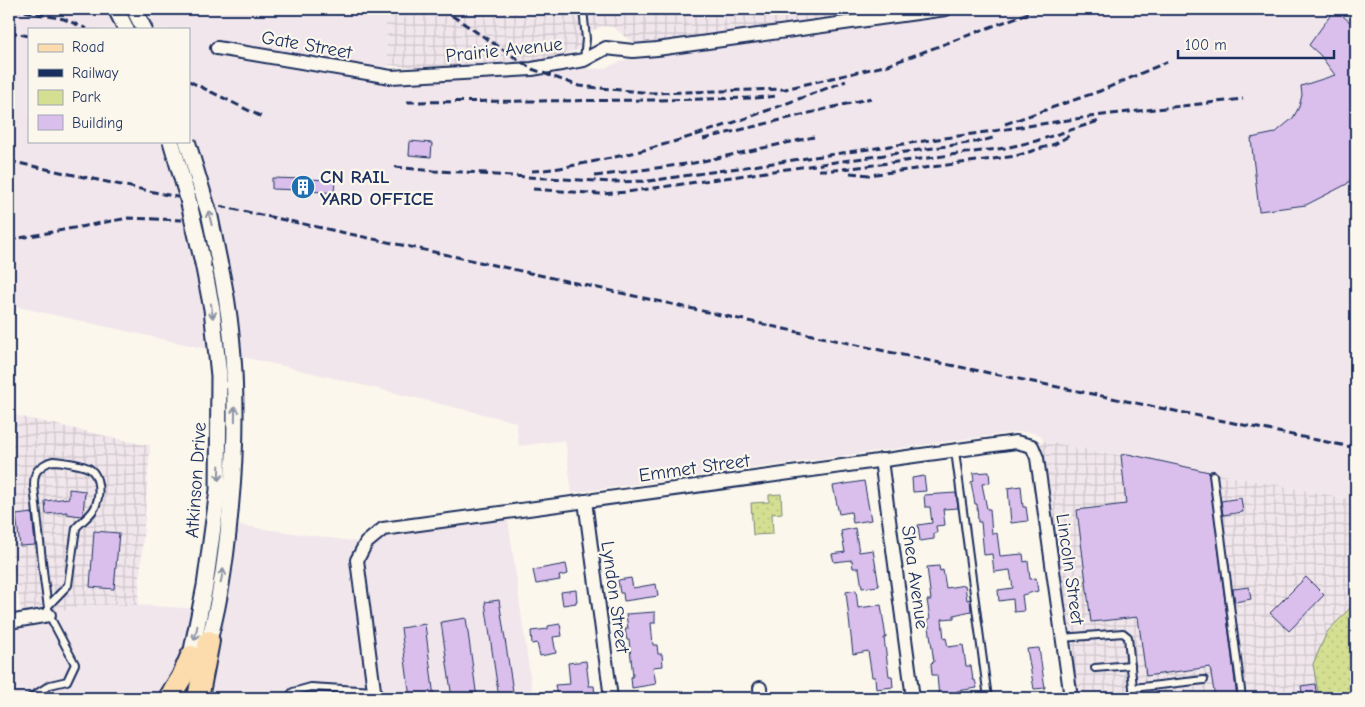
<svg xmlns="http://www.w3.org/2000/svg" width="1365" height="707" font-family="'Comic Neue',sans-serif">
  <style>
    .built { fill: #f1e6ec; fill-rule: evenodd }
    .industrial { fill: url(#industrial-grid) }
    .green { fill: url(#green-dots); stroke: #788778 }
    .building { fill: #dabfed; stroke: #1b2f5e }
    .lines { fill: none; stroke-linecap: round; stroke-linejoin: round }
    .service-casing { stroke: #1b2f5e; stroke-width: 10 }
    .minor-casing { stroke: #1b2f5e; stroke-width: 16 }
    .tertiary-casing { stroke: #1b2f5e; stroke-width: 19 }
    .primary-casing { stroke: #1b2f5e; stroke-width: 24 }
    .service { stroke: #fbf7ec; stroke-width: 6 }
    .minor { stroke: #fbf7ec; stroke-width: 12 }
    .tertiary { stroke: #fbf7ec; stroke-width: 15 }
    .primary { stroke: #fcdcac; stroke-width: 20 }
    .rail { stroke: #1b2f5e; stroke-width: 3; stroke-dasharray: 8 4; stroke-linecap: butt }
    .tertiary-bridge-casing { stroke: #1b2f5e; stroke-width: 19; stroke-linecap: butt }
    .tertiary-bridge { stroke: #fbf7ec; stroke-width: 15 }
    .oneway { stroke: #8b93a5 }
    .labels { text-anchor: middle; stroke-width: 4.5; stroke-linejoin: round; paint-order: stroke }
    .street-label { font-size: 19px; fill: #1b2f5e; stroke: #fbf7ec }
    .poi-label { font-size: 19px; font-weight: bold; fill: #1b2f5e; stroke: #fbf7ec; text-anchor: start }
  </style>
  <defs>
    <pattern id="industrial-grid" width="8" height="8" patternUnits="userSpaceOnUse" patternTransform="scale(1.25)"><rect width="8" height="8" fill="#f1e6ec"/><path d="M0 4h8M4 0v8" fill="none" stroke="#cec6cd"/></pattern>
    <pattern id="green-dots" width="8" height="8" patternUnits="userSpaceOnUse" patternTransform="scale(1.25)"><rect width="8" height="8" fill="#d4df92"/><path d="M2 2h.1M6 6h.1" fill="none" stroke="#b5c080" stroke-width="1.8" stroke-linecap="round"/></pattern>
  </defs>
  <rect width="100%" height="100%" fill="#fbf7ec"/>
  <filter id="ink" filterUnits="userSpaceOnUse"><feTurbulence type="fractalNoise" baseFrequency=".02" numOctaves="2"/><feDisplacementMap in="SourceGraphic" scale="10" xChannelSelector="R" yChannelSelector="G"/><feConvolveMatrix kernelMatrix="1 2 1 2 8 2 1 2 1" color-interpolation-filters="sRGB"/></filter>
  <g filter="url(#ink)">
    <g class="built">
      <path d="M9,9H385L389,83L579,68L602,69L636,56L728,47L989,9H1356V500L1044,441L1040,435L1030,432H1017L572,493L565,440L519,446L516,422L283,366L9,305ZM29,29H189V141H29Z"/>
      <path d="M507,512L533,698H198L229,524L366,543L383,529Z"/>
      <path d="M87,605H138L200,609L169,698H9V622L49,615Z"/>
    </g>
    <g class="industrial">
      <path d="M385,9H897L649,44L635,43L629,40L615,28L602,26L592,31L580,49L548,60L498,67L424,69L388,65Z"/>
      <path d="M9,414L150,446L138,605H87L49,615L22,620L9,534Z"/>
      <path d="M1044,441L1356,500V602L1327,632L1313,664L1319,698H1071L1032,446Z"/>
    </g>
    <g class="green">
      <path d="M781,494L782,513L772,514L773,534L753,535L751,503L769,502V495Z"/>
      <path d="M1356,602V698H1319L1313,664L1327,632Z"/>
    </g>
    <g class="building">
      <path d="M1335,9L1351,23L1356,19V173L1347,184L1306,205L1259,211L1251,138L1275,133L1293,118L1299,107L1302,95L1301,86L1335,75L1320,55L1309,45Z"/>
      <path d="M410,141L432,143L431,157L409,155Z"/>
      <path d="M272,178L335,180L334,193L309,191V193H301V190L272,189Z"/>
      <path d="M1128,454L1209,472L1237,698H1215L1210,667L1146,676L1138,617L1091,622L1077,510L1126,504L1121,455Z"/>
      <path d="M989,472L990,483L982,484L987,509H990L992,534L997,533L1000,556L1023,554L1024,562L1028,561L1030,579L1036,578L1038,591L1022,595L1024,611L1014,612L1013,599L999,601L998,590L1013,588L1010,570L994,572L992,554L984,555L981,522H978L977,504H975L971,482L974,481L973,473Z"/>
      <path d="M924,476L926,491L913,492L912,478Z"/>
      <path d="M864,481L871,520L853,523L851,512L839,514L833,486Z"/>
      <path d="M1021,486L1023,507H1026L1028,521L1011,523L1008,488Z"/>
      <path d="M69,489L85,491L83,514L81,516L67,514V512L46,514L45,501L69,498Z"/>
      <path d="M956,493L958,508L943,509L945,525L936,526L937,533L934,534V539L920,541L918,525L932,523L930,507H925L924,495Z"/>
      <path d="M1241,498L1243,512L1223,515L1221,501Z"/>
      <path d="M32,513L35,545L20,546L16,515Z"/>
      <path d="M855,528L859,552L873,550L879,586L862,588L859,568H853L852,560L834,562L832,554L845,552L841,531Z"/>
      <path d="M94,531L119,533L114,589L90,587Z"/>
      <path d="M566,564L568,574L559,576L560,580L536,584L533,570Z"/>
      <path d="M939,566L940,571L943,570L946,588L965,585L967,600L970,599L971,611L954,615V618L942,619L944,639L946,638L948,647L963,645L966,666H971L973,680H975L977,688L957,691L958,695H954V698H939L937,675H932L931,663L934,662L928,620L930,619L927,600H931L927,567Z"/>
      <path d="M1306,577L1324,595L1289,631L1270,613Z"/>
      <path d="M631,578L633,588L656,584L658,596L624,601L623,593H620L618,580Z"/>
      <path d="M1249,587L1251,599L1235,602L1233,589Z"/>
      <path d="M576,590L577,601H576V603L563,605L561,592Z"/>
      <path d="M856,590L858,608L881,605L886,638H884L889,676H892L893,687L876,689L875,677H872L868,651L853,654L846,592Z"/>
      <path d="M499,600L514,698H499L485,602Z"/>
      <path d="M655,612V623H651L653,645H657L658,654H662L663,666L653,667L656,684L632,688L631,677L633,676L629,640H627L625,629H628L626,614Z"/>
      <path d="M466,618L477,698H452L441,622Z"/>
      <path d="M425,624L434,698H410L401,628Z"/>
      <path d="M560,624L562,636L553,637L556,653L540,656L537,643L532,644L531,631L548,629V626Z"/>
      <path d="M1039,648L1045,688L1034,689L1027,649Z"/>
      <path d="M586,661L589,686H594L595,695H592V698H577V694L557,696L555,685L570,684L568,663Z"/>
      <path d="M1315,684L1317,698H1303L1301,686Z"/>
    </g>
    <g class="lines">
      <g class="service-casing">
        <g id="service">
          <path d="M583,9L586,39L584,60"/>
          <path d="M955,451L988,698"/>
          <path d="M1213,475L1242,698"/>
          <path d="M1062,638L1123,633L1128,637L1134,698"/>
          <path d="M1095,668L1131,665"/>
          <path d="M1133,688L1204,680"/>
          <path d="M30,698L50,685L67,681L75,664L49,615L44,579L34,486C34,482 34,475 37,471C40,467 47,462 53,461C59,461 85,465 90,469C100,476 100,495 96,505C93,515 82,520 76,528L68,585L48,606"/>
          <path d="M288,698L293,692L311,687L374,691"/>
        </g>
      </g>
      <g class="minor-casing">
        <g id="minor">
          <path d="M217,48L391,77L532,69L584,60L606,48L633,51L657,49L946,9"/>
          <path d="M881,460L913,698"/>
          <path d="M585,501L611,698"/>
          <path d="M9,622L49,615"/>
          <path d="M760,688L761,698"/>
          <path d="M375,698L357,560L366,543L383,529L1016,442L1032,446L1037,458L1071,698"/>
        </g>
      </g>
      <g class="tertiary-casing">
        <g id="tertiary">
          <path d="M116,9L126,29"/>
          <path d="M134,9L144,29"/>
          <path d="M206,650C220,606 226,558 230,512C238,430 238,346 220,266"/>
          <path d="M189,665L205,586L218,490L219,376L212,309L203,263"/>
        </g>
      </g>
      <g class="primary-casing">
        <g id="primary">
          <path d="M169,698L182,677L191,656"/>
          <path d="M198,698L209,641"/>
        </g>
      </g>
      <use href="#service" class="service"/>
      <use href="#minor" class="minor"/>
      <use href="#tertiary" class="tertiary"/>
      <use href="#primary" class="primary"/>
      <g class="rail">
        <path d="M13,9L64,19L87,29"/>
        <path d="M442,9L532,69L579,86L652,93L785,89L888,65L1039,9"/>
        <path d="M9,32L29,36"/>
        <path d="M189,81L262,117"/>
        <path d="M407,102L654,100L755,98L777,96"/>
        <path d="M1005,124L1100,91L1167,62"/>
        <path d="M703,139L871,98"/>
        <path d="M9,161L448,255L921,359L1356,448"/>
        <path d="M395,167L434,171L487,173"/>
        <path d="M819,170H835L1005,148L1036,141L1099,121"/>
        <path d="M532,171C554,170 574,165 596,161C682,144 764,112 846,81"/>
        <path d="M850,173L869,175L1016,156L1055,144L1072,134"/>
        <path d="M480,174L612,182L649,181L1103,115L1243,99"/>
        <path d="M595,176L694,163L814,137"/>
        <path d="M9,179H12"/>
        <path d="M533,189L601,194L627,192L982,141L996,137"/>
        <path d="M9,240L128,218L182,220"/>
      </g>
      <g class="tertiary-bridge-casing">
        <g id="tertiary-bridge">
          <path d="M171,141L187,195L203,263"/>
          <path d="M187,141L210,217L220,266"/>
        </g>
      </g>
      <use href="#tertiary-bridge" class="tertiary-bridge"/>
    </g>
    <defs><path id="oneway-shaft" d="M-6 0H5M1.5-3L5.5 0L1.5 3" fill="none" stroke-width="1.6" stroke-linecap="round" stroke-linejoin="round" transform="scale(1.25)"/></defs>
    <g class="oneway">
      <use href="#oneway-shaft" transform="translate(210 218) rotate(-103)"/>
      <use href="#oneway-shaft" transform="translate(212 311) rotate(82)"/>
      <use href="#oneway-shaft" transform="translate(235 414) rotate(-89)"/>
      <use href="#oneway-shaft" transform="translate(219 473) rotate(92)"/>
      <use href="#oneway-shaft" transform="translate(222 576) rotate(-79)"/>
      <use href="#oneway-shaft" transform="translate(196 633) rotate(101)"/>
    </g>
  </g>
  <defs>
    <g id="building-disc" transform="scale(1.25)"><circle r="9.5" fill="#1f6fb2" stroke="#fbf7ec"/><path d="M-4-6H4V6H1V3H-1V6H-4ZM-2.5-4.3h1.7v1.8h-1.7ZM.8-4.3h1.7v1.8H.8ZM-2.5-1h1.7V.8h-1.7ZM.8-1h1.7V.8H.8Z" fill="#fff"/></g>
  </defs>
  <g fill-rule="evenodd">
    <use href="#building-disc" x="303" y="187"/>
  </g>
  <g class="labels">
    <g class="street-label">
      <text transform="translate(307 44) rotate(10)" y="7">Gate Street</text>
      <text transform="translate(504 49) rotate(-6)" y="7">Prairie Avenue</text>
      <text transform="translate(694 467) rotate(-8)" y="7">Emmet Street</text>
      <text transform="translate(195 480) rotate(-86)" y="7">Atkinson Drive</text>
      <text transform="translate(1071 569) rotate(82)" y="7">Lincoln Street</text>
      <text transform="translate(916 577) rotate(82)" y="7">Shea Avenue</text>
      <text transform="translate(616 597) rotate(82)" y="7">Lyndon Street</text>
    </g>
    <g class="poi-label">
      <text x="320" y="183">CN RAIL<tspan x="320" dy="22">YARD OFFICE</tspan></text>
    </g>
  </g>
  <rect width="1365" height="707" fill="none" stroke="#fbf7ec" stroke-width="30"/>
  <rect x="15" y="15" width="1335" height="677" fill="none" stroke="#1b2f5e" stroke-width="2" filter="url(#ink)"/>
  <rect x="28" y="28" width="162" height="115" fill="#fbf7ec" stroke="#a1a7b3"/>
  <rect x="38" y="44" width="25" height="8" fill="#fcdcac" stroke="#a1a7b3"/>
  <text x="72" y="52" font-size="15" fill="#1b2f5e">Road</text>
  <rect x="38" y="69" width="25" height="8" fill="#1b2f5e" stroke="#a1a7b3"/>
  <text x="72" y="78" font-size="15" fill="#1b2f5e">Railway</text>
  <rect x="38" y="90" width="25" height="15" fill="#d4df92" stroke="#a1a7b3"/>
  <text x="72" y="102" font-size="15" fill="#1b2f5e">Park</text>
  <rect x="38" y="115" width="25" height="15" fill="#dabfed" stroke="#a1a7b3"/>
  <text x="72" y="128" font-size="15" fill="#1b2f5e">Building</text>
  <path d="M1178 50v8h156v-8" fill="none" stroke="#1b2f5e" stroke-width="2.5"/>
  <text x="1185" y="50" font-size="15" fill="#1b2f5e" stroke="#fbf7ec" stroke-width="4" paint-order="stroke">100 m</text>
</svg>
